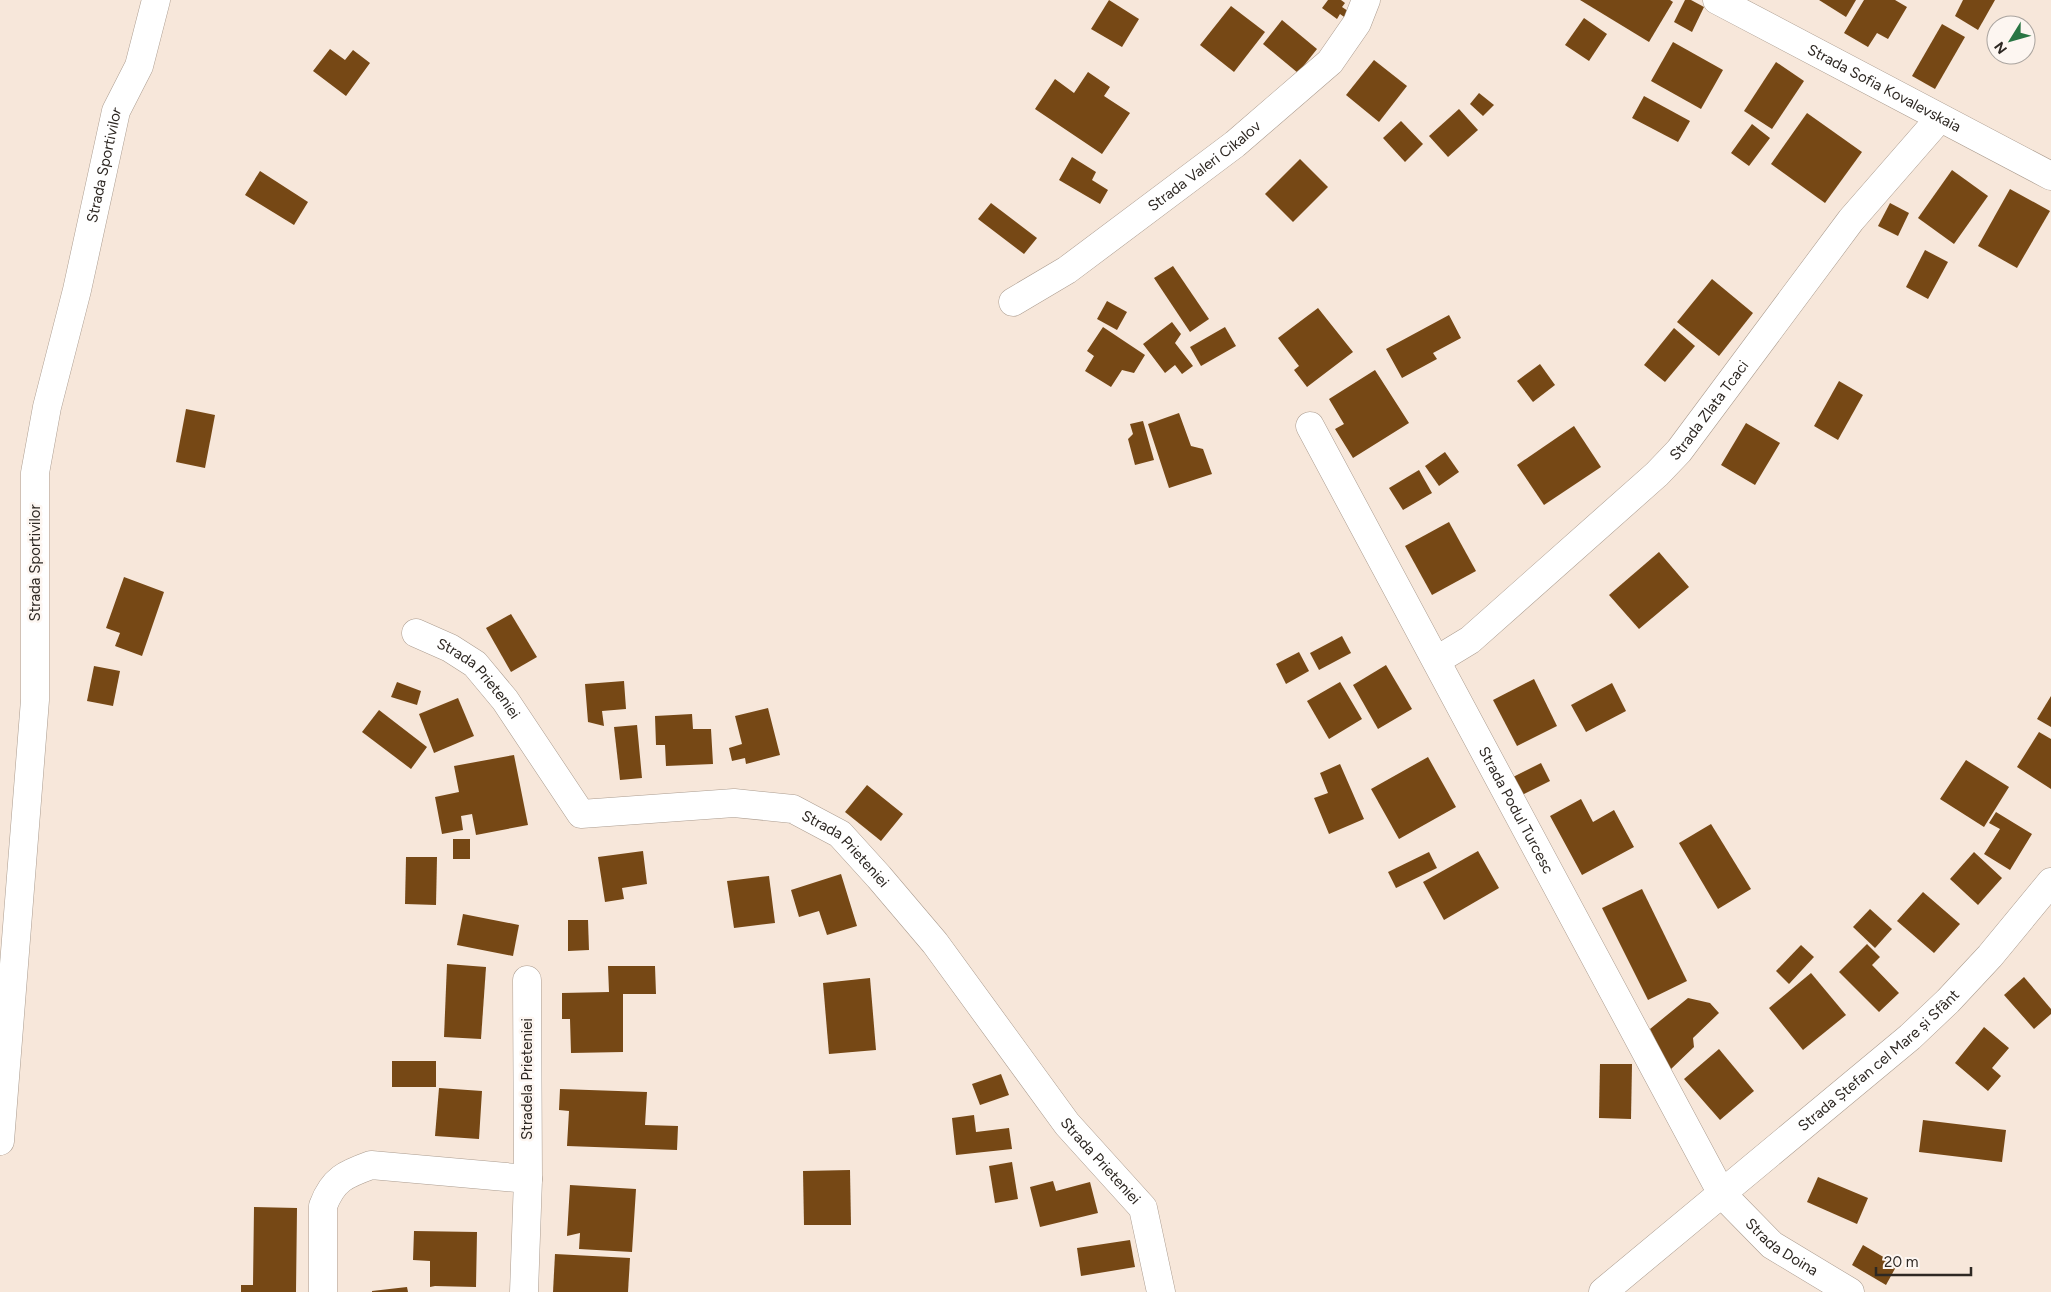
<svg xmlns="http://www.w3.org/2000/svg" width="2051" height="1292" font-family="Figtree,sans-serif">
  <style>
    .building { fill: #764815 }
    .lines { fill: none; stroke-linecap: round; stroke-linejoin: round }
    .minor-casing { stroke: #ab9c8f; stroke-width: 29 }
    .major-casing { stroke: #ab9c8f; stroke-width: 29 }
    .minor { stroke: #fff; stroke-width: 28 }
    .major { stroke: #fff; stroke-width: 28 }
    .labels { text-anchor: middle; stroke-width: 5; stroke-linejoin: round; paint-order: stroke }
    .street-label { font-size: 15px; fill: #2e2823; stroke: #fdf6f1 }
  </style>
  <rect width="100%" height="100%" fill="#f7e7da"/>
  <g class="building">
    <path d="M1109,0L1139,19L1122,47L1091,29Z"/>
    <path d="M1328,0H1341L1345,3L1342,7L1351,13L1347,19L1340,14L1337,19L1322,8Z"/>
    <path d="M1580,0H1670L1673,2L1649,42Z"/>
    <path d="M1685,0H1691L1704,7L1692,32L1674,22Z"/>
    <path d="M1819,0H1856L1846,17Z"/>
    <path d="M1864,0H1895L1907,7L1888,39L1877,33L1868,47L1844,33Z"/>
    <path d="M1963,0H1995L1978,30L1955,16Z"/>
    <path d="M1231,6L1265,32L1234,72L1200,45Z"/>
    <path d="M1584,18L1607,34L1589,61L1565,45Z"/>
    <path d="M1282,20L1317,49L1298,73L1263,44Z"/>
    <path d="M1942,24L1965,37L1935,89L1912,76Z"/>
    <path d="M1673,42L1723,70L1701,109L1651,81Z"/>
    <path d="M330,49L345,60L353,50L370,63L346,96L313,71Z"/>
    <path d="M1374,60L1407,86L1379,122L1346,95Z"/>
    <path d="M1776,62L1804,81L1772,129L1744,111Z"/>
    <path d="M1088,72L1110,87L1104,96L1130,113L1102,154L1035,109L1055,79L1074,93Z"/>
    <path d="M1479,93L1494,105L1483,116L1470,104Z"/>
    <path d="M1644,96L1690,121L1678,142L1632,118Z"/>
    <path d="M1459,109L1478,130L1448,157L1429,136Z"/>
    <path d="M1807,113L1862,152L1825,203L1771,164Z"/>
    <path d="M1401,121L1423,144L1405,162L1383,138Z"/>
    <path d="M1752,124L1770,138L1749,166L1731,153Z"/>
    <path d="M1072,157L1096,172L1092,180L1108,190L1100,204L1059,180Z"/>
    <path d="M1300,159L1328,187L1293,222L1265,194Z"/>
    <path d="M1952,170L1988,196L1954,244L1918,218Z"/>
    <path d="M260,171L308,202L294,225L245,195Z"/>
    <path d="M2010,189L2050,211L2017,268L1978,246Z"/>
    <path d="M991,203L1037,238L1024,254L978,219Z"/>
    <path d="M1890,203L1909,213L1898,236L1878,226Z"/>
    <path d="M1925,250L1948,262L1928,299L1906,287Z"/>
    <path d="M1173,266L1209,319L1190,332L1154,278Z"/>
    <path d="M1712,279L1753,313L1719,356L1677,322Z"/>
    <path d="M1107,301L1127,312L1117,330L1097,319Z"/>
    <path d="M1318,308L1353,352L1307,387L1294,370L1299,366L1278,338Z"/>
    <path d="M1449,315L1461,338L1433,353L1437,359L1402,378L1386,349Z"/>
    <path d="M1172,322L1181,334L1175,343L1193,366L1182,374L1175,365L1165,373L1143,344Z"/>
    <path d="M1103,327L1145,355L1134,373L1122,370L1111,387L1085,371L1094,356L1087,351Z"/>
    <path d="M1225,327L1236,346L1201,366L1190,347Z"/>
    <path d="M1674,328L1695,346L1665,382L1644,365Z"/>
    <path d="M1540,364L1555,385L1533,402L1517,381Z"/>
    <path d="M1375,370L1409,423L1353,458L1335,429L1344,424L1329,399Z"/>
    <path d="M1839,381L1863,395L1838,440L1814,426Z"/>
    <path d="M186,409L215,415L205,468L176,462Z"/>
    <path d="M1179,413L1191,446L1203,449L1212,474L1169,488L1148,424Z"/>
    <path d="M1143,421L1154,460L1135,465L1128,439L1133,434L1130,424Z"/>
    <path d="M1746,423L1780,443L1755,485L1721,465Z"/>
    <path d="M1574,426L1601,467L1544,505L1517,465Z"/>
    <path d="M1445,452L1459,472L1439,486L1425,466Z"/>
    <path d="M1419,470L1432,493L1403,510L1389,488Z"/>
    <path d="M1449,522L1476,571L1432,595L1405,546Z"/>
    <path d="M1659,552L1689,587L1639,629L1609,595Z"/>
    <path d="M124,577L164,592L142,656L115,646L120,633L106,628Z"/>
    <path d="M511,614L537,657L511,672L486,628Z"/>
    <path d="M1342,636L1351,653L1319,670L1310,653Z"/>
    <path d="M1299,652L1309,671L1286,684L1276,664Z"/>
    <path d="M1386,665L1412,709L1378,729L1353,685Z"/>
    <path d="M94,666L120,671L113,706L87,701Z"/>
    <path d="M1534,679L1557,726L1517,746L1493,700Z"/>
    <path d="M624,681L626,709L602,711L604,726L588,722L585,684Z"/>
    <path d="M397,682L421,691L417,705L391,697Z"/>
    <path d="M1340,682L1362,719L1329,739L1307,701Z"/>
    <path d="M1612,683L1626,711L1586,732L1571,705Z"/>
    <path d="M2051,696V727L2037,719Z"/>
    <path d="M458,698L474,736L434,753L419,714Z"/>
    <path d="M768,708L780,755L746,764L745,758L732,761L729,748L742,744L735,716Z"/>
    <path d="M379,710L427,747L411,769L362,732Z"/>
    <path d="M692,714L693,729H711L713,764L666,766L665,745H656L655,716Z"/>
    <path d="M637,725L642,778L620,780L614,727Z"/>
    <path d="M2039,732L2051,739V789L2017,767Z"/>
    <path d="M514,755L528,825L476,835L472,814L461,816L463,830L442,834L435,797L459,792L454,766Z"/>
    <path d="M1428,757L1456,807L1399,839L1371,789Z"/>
    <path d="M1966,760L2009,787L1984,827L1940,799Z"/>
    <path d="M1541,763L1550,781L1522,795L1513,777Z"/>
    <path d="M1340,764L1364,819L1329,834L1314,798L1328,793L1320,773Z"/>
    <path d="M867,785L903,814L881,841L845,812Z"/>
    <path d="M1581,799L1593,822L1614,810L1634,847L1582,875L1550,816Z"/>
    <path d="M1996,812L2032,834L2010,870L1984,854L2000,829L1989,823Z"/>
    <path d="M1711,824L1751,889L1718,909L1679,843Z"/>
    <rect x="453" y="839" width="17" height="20"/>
    <path d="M643,851L647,884L622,888L624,899L605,902L598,857Z"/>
    <path d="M1478,851L1499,888L1444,920L1423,882Z"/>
    <path d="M1429,852L1437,868L1396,888L1388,872Z"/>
    <path d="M1974,852L2002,878L1978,905L1950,879Z"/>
    <path d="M406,857H437L436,905L405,904Z"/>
    <path d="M841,874L857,926L827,935L819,911L799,917L791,890Z"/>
    <path d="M769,876L775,923L734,928L727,881Z"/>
    <path d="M1642,889L1687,981L1648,1000L1602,908Z"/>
    <path d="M1923,892L1960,924L1934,953L1897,921Z"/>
    <path d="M1870,909L1892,929L1875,948L1853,927Z"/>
    <path d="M463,914L519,925L513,956L457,945Z"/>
    <path d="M568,920H588L589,950L568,951Z"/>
    <path d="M1867,944L1880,957L1872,965L1899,993L1879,1012L1839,972Z"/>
    <path d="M1801,945L1814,957L1789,984L1776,971Z"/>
    <path d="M447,964L486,967L481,1039L444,1037Z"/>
    <path d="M608,966H655L656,994H623V1052L571,1053L570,1019H562V993L609,992Z"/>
    <path d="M1811,973L1846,1015L1803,1050L1769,1008Z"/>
    <path d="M2024,977L2051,1009V1014L2034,1029L2004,995Z"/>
    <path d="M870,978L876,1050L829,1054L823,983Z"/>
    <path d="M1688,998L1710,1003L1719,1013L1693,1038L1694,1047L1670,1070L1650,1029Z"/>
    <path d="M1984,1027L2009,1048L1992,1068L2001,1076L1988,1091L1955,1063Z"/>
    <path d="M1719,1049L1754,1091L1720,1120L1684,1079Z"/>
    <rect x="392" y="1061" width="44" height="26"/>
    <path d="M1600,1064H1632L1631,1119L1599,1118Z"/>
    <path d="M1001,1074L1009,1095L980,1105L972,1084Z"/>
    <path d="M439,1088L482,1091L479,1139L435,1136Z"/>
    <path d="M560,1089L647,1092L645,1125L678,1126L677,1150L567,1146L569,1111L559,1110Z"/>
    <path d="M974,1115L976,1132L1009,1128L1012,1149L956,1155L952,1118Z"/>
    <path d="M1923,1120L2006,1130L2002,1162L1919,1152Z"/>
    <path d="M1012,1162L1018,1199L995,1203L989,1166Z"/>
    <path d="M850,1170L851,1225H804L803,1171Z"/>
    <path d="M1818,1177L1868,1198L1857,1224L1807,1202Z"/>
    <path d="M1053,1181L1056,1191L1090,1182L1098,1213L1040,1227L1030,1187Z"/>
    <path d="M570,1185L636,1189L632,1252L579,1249L580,1233L567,1236Z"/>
    <path d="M254,1207L297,1208L296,1292H241V1285H253Z"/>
    <path d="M414,1231L477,1232L476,1287L435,1286L430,1287V1261L413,1260Z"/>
    <path d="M1130,1240L1135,1267L1081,1276L1077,1248Z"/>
    <path d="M1863,1245L1897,1265L1886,1285L1852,1265Z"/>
    <path d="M555,1254L630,1258L628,1292H553Z"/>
    <path d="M407,1287L408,1292H372V1291Z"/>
  </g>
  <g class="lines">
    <g class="minor-casing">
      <g id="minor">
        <path id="s1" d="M1717,0L2051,176"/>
        <path id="s2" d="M1013,302L1067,270L1235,144L1330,62L1357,23L1366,0"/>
        <path id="s3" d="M1310,426L1722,1194L1772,1245L1850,1292"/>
        <path id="s4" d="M416,633L450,648L475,664L505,700L581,814L734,803L793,809L840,834L879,877L935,943L1067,1124L1143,1208L1161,1292"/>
        <path id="s5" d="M1437,660L1470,640L1657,474L1679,451L1851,220L1939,119"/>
        <path id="s6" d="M0,1141L35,700V473L47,407L77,290L116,111L139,66L156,0"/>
        <path d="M323,1292V1206C333,1179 346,1174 371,1165L528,1179"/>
        <path d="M524,1292L528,1179L527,980"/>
      </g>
    </g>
    <g class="major-casing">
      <g id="major">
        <path id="s7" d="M1603,1292L1910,1037L1948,1001L1990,956L2051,882"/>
      </g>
    </g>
    <use href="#minor" class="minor"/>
    <use href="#major" class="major"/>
  </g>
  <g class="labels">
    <g class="street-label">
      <text dy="5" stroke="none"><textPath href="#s1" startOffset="189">Strada Sofia Kovalevskaia</textPath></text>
      <text dy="5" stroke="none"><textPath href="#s6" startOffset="985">Strada Sportivilor</textPath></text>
      <text dy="5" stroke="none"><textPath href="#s2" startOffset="235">Strada Valeri Cikalov</textPath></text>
      <text dy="5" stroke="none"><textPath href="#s5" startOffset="371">Strada Zlata Tcaci</textPath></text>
      <text transform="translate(35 563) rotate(-90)" y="5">Strada Sportivilor</text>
      <text dy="5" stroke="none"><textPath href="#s4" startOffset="79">Strada Prieteniei</textPath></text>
      <text dy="5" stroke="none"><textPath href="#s3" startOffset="436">Strada Podul Turcesc</textPath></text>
      <text dy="5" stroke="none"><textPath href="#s4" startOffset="530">Strada Prieteniei</textPath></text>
      <text dy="5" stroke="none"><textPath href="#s7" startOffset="360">Strada Ștefan cel Mare și Sfânt</textPath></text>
      <text transform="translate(527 1079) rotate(-90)" y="5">Stradela Prieteniei</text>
      <text dy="5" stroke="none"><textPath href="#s4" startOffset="935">Strada Prieteniei</textPath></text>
      <text dy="5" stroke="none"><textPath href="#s3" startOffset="952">Strada Doina</textPath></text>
    </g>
  </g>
  <g transform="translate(2011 40) rotate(233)"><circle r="24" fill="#fdf6f1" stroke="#aaa49f"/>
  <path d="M0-4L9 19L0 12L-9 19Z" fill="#297543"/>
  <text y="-8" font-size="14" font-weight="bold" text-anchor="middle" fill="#2e2823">N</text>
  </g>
  <path d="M1876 1267v8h95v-8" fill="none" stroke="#2e2823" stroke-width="2.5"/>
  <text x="1884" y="1267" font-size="15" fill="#2e2823" stroke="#fdf6f1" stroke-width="4" paint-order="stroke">20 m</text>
</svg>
